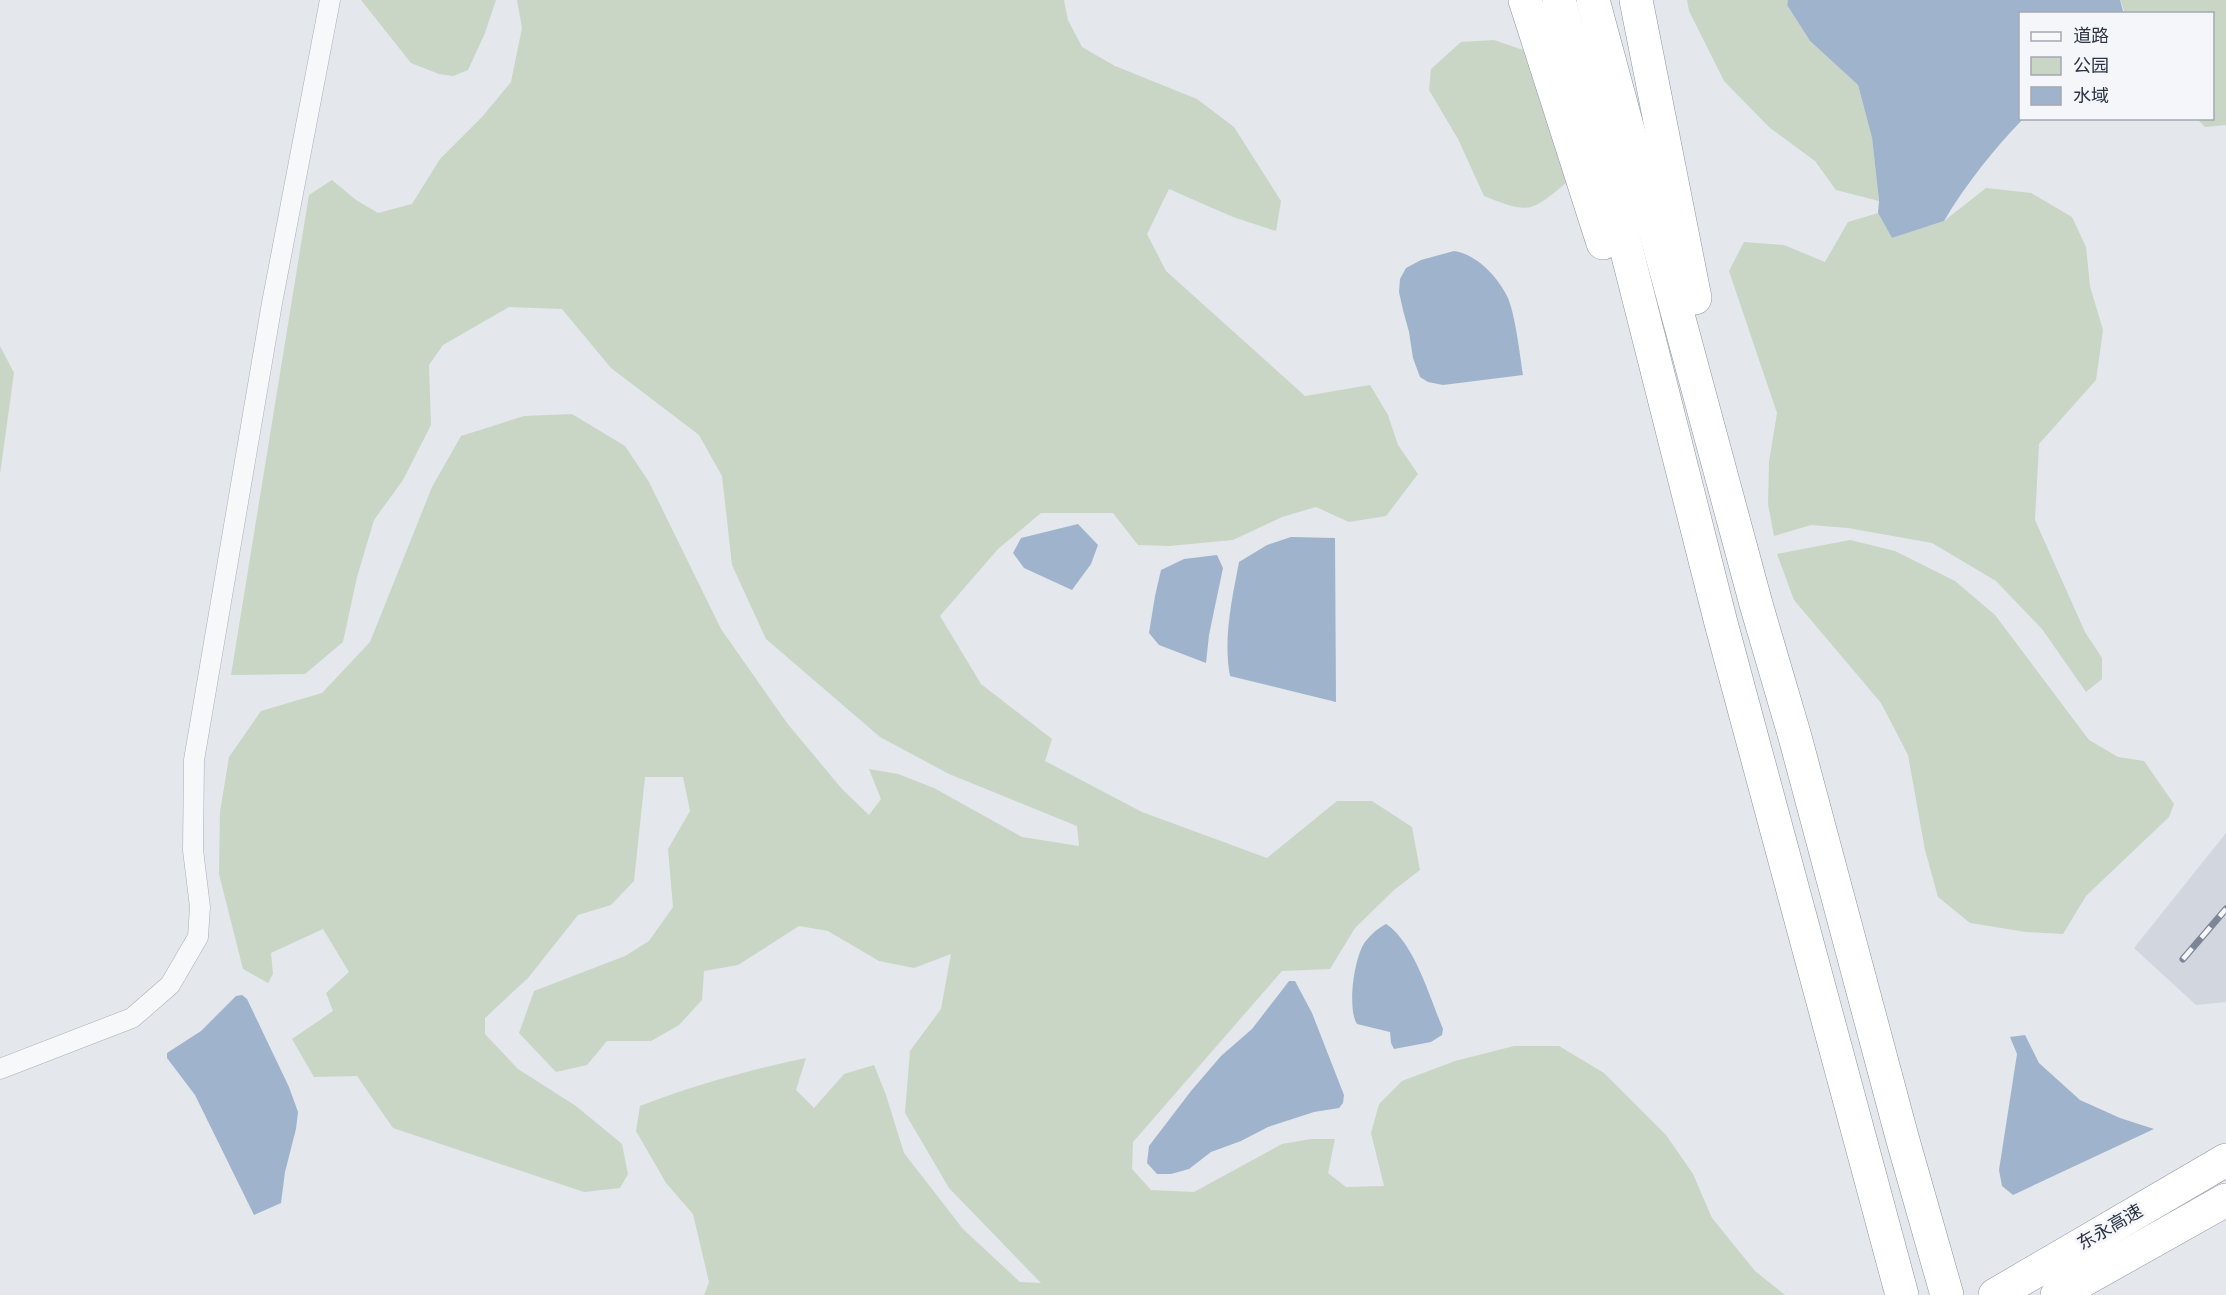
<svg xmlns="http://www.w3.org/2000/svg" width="2226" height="1295" font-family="Helvetica,'Noto Sans SC',sans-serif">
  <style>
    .built { fill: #d2d6de }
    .green { fill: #c9d6c5 }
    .water { fill: #9fb4cc }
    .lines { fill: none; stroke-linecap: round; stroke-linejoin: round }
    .street-casing { stroke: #a9aeb7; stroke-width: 21 }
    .highway-casing { stroke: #8b94a3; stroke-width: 34 }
    .street { stroke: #f7f8fa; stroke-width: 20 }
    .highway { stroke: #fff; stroke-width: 33 }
    .rail-casing { stroke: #7d8696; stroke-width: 7 }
    .rail { stroke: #f4f6f9; stroke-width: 4.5; stroke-dasharray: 14; stroke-linecap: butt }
    .labels { text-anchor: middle; stroke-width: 6; stroke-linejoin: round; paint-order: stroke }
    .street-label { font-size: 18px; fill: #2b3445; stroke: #f4f6f9 }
  </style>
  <rect width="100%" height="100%" fill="#e4e7ec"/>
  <path class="built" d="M2226,833V1002L2196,1005L2134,948Z"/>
  <g class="green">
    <path d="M361,0H496L485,33L468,70L453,76L439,74L411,63Z"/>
    <path d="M517,0H1064L1068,20L1082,47L1115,66L1197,99L1234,127L1281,201L1276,231L1233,217L1169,189L1147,234L1166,271L1305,396L1370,385L1388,415L1398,445L1418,474L1386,516L1349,522L1316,507L1282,517L1233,540L1169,546L1138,545L1113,513H1041L998,549L940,616L981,684L1052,739L1045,761L1142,812L1267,858L1337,801H1372L1412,827L1420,870L1394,890L1355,928L1330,969L1282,971L1133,1142L1132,1169L1151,1190L1194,1192L1282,1144L1311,1139H1335L1328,1173L1346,1187L1384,1186L1371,1133L1379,1104L1402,1081L1455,1061L1514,1046H1559L1604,1073L1666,1135L1693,1174L1712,1218L1755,1271L1785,1295H704L709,1282L693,1214L666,1183L636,1131L640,1106C694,1085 749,1070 806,1058L796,1090L814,1108L844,1074L874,1065L886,1095L904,1153L963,1229L1020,1282L1041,1283L949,1188L905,1113L910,1051L941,1009L951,954L914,968L879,961L828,931L799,926L738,965L704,971L702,1000L679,1025L651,1041H607L587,1065L556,1072L519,1033L534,991L625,956L649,941L673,907L668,849L690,811L683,777H645L634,881L611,905L578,915L528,978L485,1018V1034L518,1069L576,1106L622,1144L628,1174L620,1188L584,1192L393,1128L357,1076L314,1077L292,1039L333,1011L326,993L349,972L323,929L271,953L273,974L268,983L243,969L219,874L220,812L229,757L261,711L322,693L370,642L432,487L461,436L524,416L572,414L625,446L649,482L721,629L787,723L842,789L869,815L881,799L869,769L898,774L934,788L1022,837L1079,846L1077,826L949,774L880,737L766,639L732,565L722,476L699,435L611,368L562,309L509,307L443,345L429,365L431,425L403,480L374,520L357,577L343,642L305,674L231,675L309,195L332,180L356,200L378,213L412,204L440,159L482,117L511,82L522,28Z"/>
    <path d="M1687,0H1788L1787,5L1810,41L1858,85L1872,138L1879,201L1836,190L1815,161L1770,128L1724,81L1689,11Z"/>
    <path d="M2120,0H2226V125L2205,127L2197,119L2212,118V14L2125,13Z"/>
    <path d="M1494,40L1523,50L1566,183C1529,214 1528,213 1484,196L1458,139L1429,90L1431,69L1461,42Z"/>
    <path d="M1986,188L2031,193L2072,217L2086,247L2090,286L2103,330L2096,380L2039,444L2035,520L2085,632L2102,658V679L2086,692L2042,629L1996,581L1932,543L1848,528L1811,525L1774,536L1768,504L1769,462L1777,413L1729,271L1744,242L1784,245L1825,262L1848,222L1878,213L1892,238L1944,221Z"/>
    <path d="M0,346L14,373L0,474Z"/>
    <path d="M1850,540L1895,551L1955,581L1995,615L2089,740L2118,757L2144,761L2174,804L2169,817L2086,896L2063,934L2026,932L1970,923L1938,897L1925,850L1908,755L1881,703L1794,600L1777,554Z"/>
  </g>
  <g class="water">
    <path d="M1788,0H2120L2123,11L2121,14H2020V118L2023,119C1993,150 1966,184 1944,221L1892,238L1878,213L1879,201L1872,138L1858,85L1810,41L1787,5Z"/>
    <path d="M1454,251C1476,254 1497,276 1507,296C1515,312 1520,355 1523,375L1443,385L1428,382L1420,377L1413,358L1409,332L1403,310L1399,292L1400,279L1406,268L1421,260Z"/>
    <path d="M1078,524L1098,545L1091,564L1072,590L1024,568L1013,553L1021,538Z"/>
    <path d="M1291,537L1335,538L1336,702L1230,676C1223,639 1232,599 1239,562L1267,545Z"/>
    <path d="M1217,555L1223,568L1209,635L1206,663L1159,645L1149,633L1155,596L1161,570L1184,559Z"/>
    <path d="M1386,924C1414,942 1430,998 1443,1029L1442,1035L1431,1042L1394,1049L1391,1043L1390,1032L1357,1024C1347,1009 1354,957 1365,942C1371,934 1378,928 1386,924Z"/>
    <path d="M1289,981H1295L1312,1013L1344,1095L1343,1103L1339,1108L1314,1112L1268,1127L1241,1141L1211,1152L1189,1169L1171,1174H1157L1147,1163L1149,1146L1191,1091L1221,1056L1252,1029Z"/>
    <path d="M242,995L247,999L289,1087L298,1112L296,1129L285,1172L281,1203L254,1215L195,1095L167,1058V1053L201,1031L236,996Z"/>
    <path d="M2025,1035L2039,1063L2080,1100L2120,1118L2154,1129L2013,1195L2002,1186L1999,1170L2017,1054L2010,1037Z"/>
  </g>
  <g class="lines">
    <g class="street-casing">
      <path id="street" d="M0,1069L132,1018L170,985L198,937L200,907L193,850L194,760L272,303L330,0"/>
    </g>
    <g class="highway-casing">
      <g id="highway">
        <path d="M1525,0L1603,243"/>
        <path d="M1559,0L1601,149L1721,623L1902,1295"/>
        <path d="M1593,0L1756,604L1795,737L1902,1137L1947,1295"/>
        <path d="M1636,0L1695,298"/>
        <path d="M1995,1295L2226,1160"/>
        <path d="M2057,1295L2226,1200"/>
      </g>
    </g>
    <use href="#street" class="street"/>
    <use href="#highway" class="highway"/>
    <g class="rail-casing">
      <path id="rail" d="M2183,959L2226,909"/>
    </g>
    <use href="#rail" class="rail"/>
  </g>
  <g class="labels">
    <g class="street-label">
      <text transform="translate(2110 1227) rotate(-30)" y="6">东永高速</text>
    </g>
  </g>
  <rect x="2019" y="12" width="195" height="108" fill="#f4f6f9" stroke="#a4a8b1" stroke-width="1.5"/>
  <rect x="2031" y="32" width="30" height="9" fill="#f7f8fa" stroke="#a4a8b1" stroke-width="1.5"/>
  <text x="2073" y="42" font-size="18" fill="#2b3445">道路</text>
  <rect x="2031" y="57" width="30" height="18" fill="#c9d6c5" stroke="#a4a8b1" stroke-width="1.5"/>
  <text x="2073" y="72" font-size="18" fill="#2b3445">公园</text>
  <rect x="2031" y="87" width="30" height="18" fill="#9fb4cc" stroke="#a4a8b1" stroke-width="1.5"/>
  <text x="2073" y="102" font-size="18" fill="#2b3445">水域</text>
</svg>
